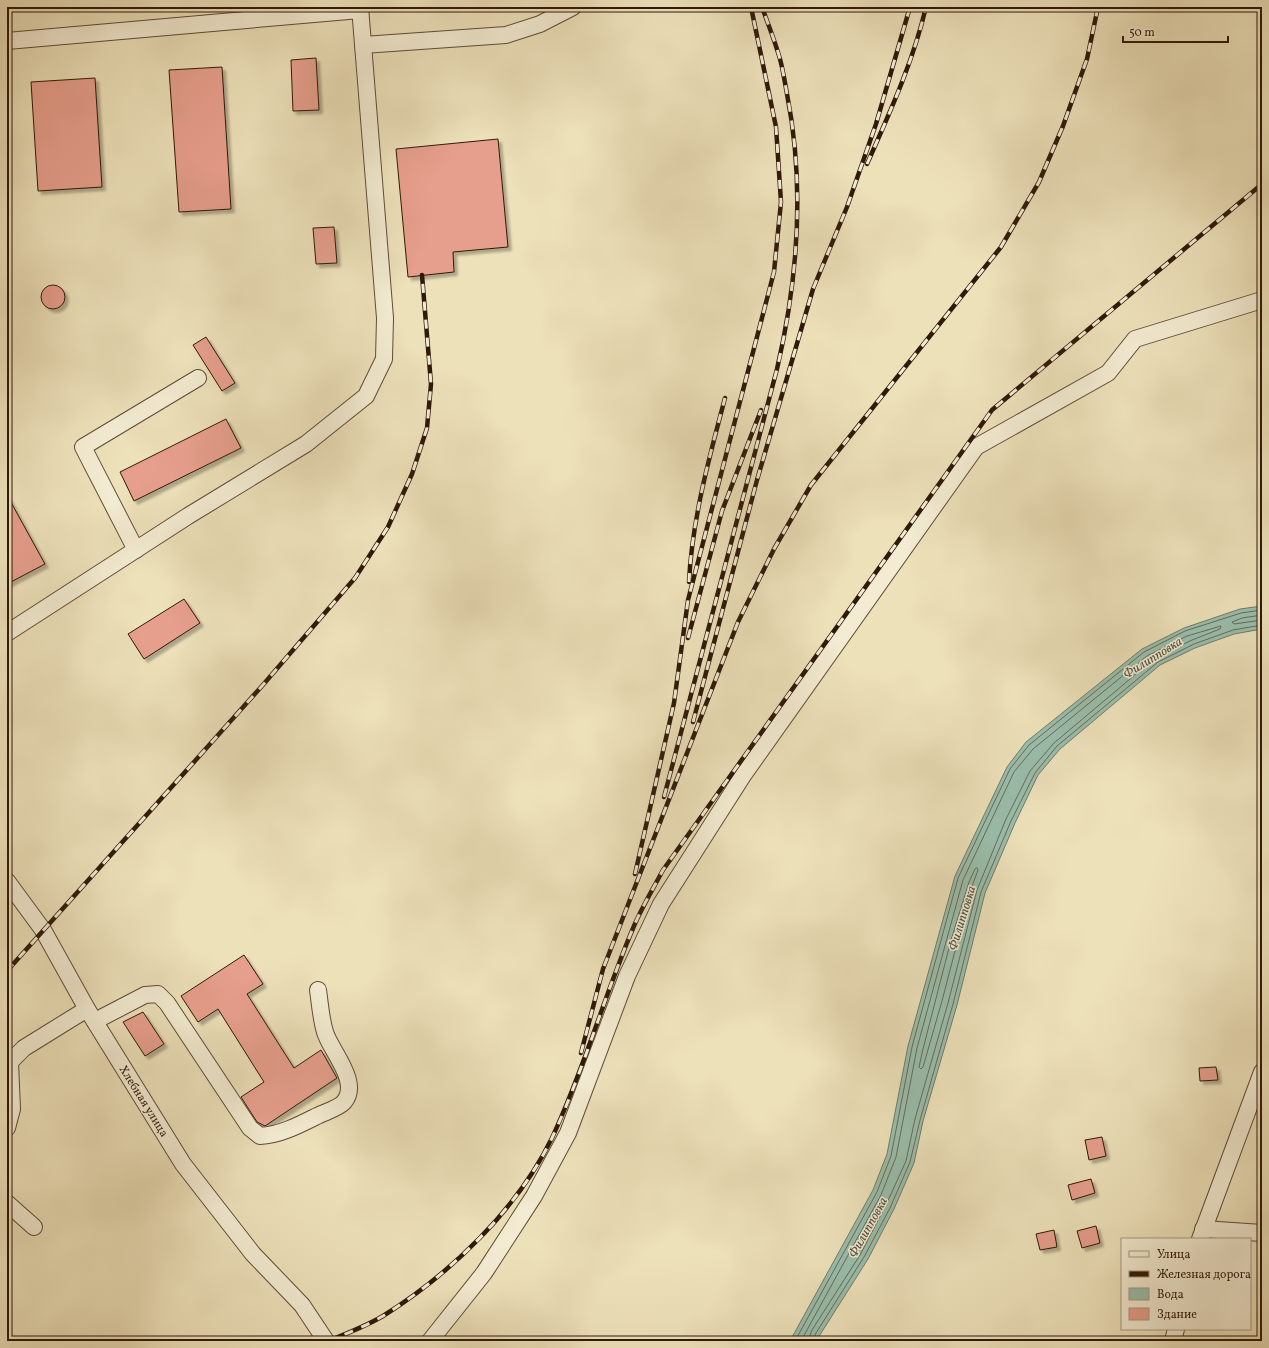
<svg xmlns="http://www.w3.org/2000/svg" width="1269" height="1348" font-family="Vollkorn,serif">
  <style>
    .water { fill: #9abeac; stroke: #6f7c6b }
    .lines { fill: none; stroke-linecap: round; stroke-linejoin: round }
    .shore { stroke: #646c5b; stroke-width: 1 }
    .building { fill: #e79f8d; stroke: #2f190a; filter: url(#shadow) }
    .minor-casing { stroke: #5e4b36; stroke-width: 18 }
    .minor { stroke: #f3ecd2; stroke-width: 16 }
    .rail-casing { stroke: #2f190a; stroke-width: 4.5 }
    .rail { stroke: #f3ecd2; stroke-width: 3; stroke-dasharray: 9; stroke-linecap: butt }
    .labels { text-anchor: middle; stroke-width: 3; stroke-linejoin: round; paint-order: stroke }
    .street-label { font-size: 12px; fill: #2f190a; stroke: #f3ecd2 }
    .water-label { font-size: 13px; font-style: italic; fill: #545343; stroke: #f3ecd2 }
  </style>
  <defs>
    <filter id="shadow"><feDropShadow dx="3.5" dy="3.5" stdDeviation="1" flood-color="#0004"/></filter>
  </defs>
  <rect width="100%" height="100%" fill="#ede1ba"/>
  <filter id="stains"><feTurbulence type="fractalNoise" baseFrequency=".005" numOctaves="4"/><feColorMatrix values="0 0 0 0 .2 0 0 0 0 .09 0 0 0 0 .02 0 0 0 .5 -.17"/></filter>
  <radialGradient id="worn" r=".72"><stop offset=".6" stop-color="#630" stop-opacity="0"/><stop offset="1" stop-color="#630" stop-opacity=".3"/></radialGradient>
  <path class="water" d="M1262,606V629L1234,634L1195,648L1160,665L1060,749L1038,775L1015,823L985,893L957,1005L923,1121L914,1163L894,1209L868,1259L816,1341H790L873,1190L887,1154L908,1046L955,876L1007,767L1026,742L1142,649L1184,628L1240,609Z"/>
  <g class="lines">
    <g class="shore">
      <path d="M1262,615L1242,618L1232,622L1234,624L1262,620"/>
      <path d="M977,868L978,870L971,889L942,1001L923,1067L921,1069L919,1067L923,1049L951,940L969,882L975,869Z"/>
      <path d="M795,1341L877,1192L891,1156L912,1047L958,878L1010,769L1029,745L1144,652L1185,631L1241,613L1262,610"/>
      <path d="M801,1341L881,1195L896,1157L917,1048L963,880L1014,772L1033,749L1147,656L1187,636L1221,626L1220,629L1192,640L1155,658L1054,743L1030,771L1006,819L977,890L948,1003L915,1119L906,1161L886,1205L860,1255L812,1330L808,1341"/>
      <path d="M813,1341L816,1333L864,1257L890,1208L910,1162L920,1120L953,1004L981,892L1011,821L1035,773L1057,746L1158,662L1194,644L1233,630L1262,625"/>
    </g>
  </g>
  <g class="building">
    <path d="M316,58L319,110L293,111L291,60Z"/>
    <path d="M222,67L231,209L179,212L169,70Z"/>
    <path d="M95,78L102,187L38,191L31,82Z"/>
    <path d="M498,139L508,247L453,252L454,272L408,277L396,149Z"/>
    <path d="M334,227L337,263L316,264L313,228Z"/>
    <circle cx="53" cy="297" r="12"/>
    <path d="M206,337L235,383L222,391L193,345Z"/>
    <path d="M226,419L241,448L134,501L120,472Z"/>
    <path d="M7,495L45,564L7,584Z"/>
    <path d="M184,599L200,623L144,659L128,634Z"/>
    <path d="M244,955L263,984L247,994L294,1068L321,1050L337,1078L265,1126L257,1122L241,1097L264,1082L218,1009L198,1022L181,996Z"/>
    <path d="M143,1012L164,1044L145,1056L123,1022Z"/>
    <path d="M1216,1067L1218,1080L1200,1081L1199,1068Z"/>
    <path d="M1102,1137L1106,1156L1089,1160L1085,1140Z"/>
    <path d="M1091,1179L1095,1193L1072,1200L1068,1185Z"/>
    <path d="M1096,1226L1100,1243L1082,1248L1077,1231Z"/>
    <path d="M1054,1230L1057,1247L1040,1250L1036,1234Z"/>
  </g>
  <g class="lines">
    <g class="minor-casing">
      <g id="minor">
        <path d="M7,41L360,10"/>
        <path d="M363,45L506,35L540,24L573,7"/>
        <path d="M136,550L83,447L198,378"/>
        <path d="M7,633L188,516L306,444L366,396L384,359L385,318L360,7"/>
        <path d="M7,881L43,930L87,1009L183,1164L253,1254L302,1305L326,1341"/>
        <path d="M95,1021L145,995L158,994L167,1003L250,1128L260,1136C280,1135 299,1125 317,1116C325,1112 339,1108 344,1102C361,1082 330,1050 325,1032C321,1019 320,1004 318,990"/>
        <path d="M7,1128L12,1109L10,1062L24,1048L87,1009"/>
        <path d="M7,1203L34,1227"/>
        <path d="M1203,1229L1262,1233"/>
        <path d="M1200,1239L1262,1072"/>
        <path d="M430,1341L484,1273L534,1196L568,1133L627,976L661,904L744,774L976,447L1108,373L1135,339L1262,300"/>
        <path d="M1173,1341L1176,1329"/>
      </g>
    </g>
    <use href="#minor" class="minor"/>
    <g class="rail-casing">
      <g id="rail">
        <path d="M867,164C890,112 913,62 926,7"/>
        <path d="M689,582C692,520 709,458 725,398"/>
        <path d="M688,638L722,511L761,410"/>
        <path d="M693,722L757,480L813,289L847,207L876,124L910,7"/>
        <path d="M664,797L777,369C798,279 805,185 787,94C785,83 783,70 780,59C775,41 768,24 762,7"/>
        <path d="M635,874L674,703L688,600L774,272L781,202L776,127L751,7"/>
        <path d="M7,971L262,686L355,578L388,527L412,474L427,428L431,384L422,275"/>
        <path d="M581,1053L603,969L738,622L774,549L811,485L1001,247L1039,182L1063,126L1087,59L1098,7"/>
        <path d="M328,1341C346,1334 366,1326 383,1316C450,1274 517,1210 552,1138C584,1070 604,996 634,926C642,907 653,889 663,870L992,410L1262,184"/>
      </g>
    </g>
    <use href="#rail" class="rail"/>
  </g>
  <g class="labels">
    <g class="street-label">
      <text transform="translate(144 1101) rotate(58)" y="4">Хлебная улица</text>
    </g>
    <g class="water-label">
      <text transform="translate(1152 657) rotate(-32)" y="5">Филипповка</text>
      <text transform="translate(961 918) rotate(-73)" y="5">Филипповка</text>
      <text transform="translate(867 1227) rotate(-61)" y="5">Филипповка</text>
    </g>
  </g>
  <rect width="1269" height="1348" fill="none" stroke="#ede1ba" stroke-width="24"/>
  <rect x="8" y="8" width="1253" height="1332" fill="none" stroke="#2f190a" stroke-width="2"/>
  <rect x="12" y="12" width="1245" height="1324" fill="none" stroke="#2f190a"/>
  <rect x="1121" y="1238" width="130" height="92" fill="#f3ecd2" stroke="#a59882"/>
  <rect x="1129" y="1251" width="20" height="6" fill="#f3ecd2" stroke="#a59882"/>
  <text x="1157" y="1258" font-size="12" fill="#2f190a">Улица</text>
  <rect x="1129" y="1271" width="20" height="6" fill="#2f190a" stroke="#a59882"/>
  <text x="1157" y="1278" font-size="12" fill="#2f190a">Железная дорога</text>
  <rect x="1129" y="1288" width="20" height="12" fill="#9abeac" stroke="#a59882"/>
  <text x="1157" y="1298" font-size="12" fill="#2f190a">Вода</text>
  <rect x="1129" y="1308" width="20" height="12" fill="#e79f8d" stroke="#a59882"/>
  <text x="1157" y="1318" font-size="12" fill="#2f190a">Здание</text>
  <path d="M1123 36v6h105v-6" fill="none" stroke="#2f190a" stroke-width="2"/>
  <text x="1129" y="36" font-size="12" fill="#2f190a" stroke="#f3ecd2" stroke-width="3" paint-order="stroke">50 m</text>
  <rect width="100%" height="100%" filter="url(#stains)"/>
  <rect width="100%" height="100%" fill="url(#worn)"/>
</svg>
